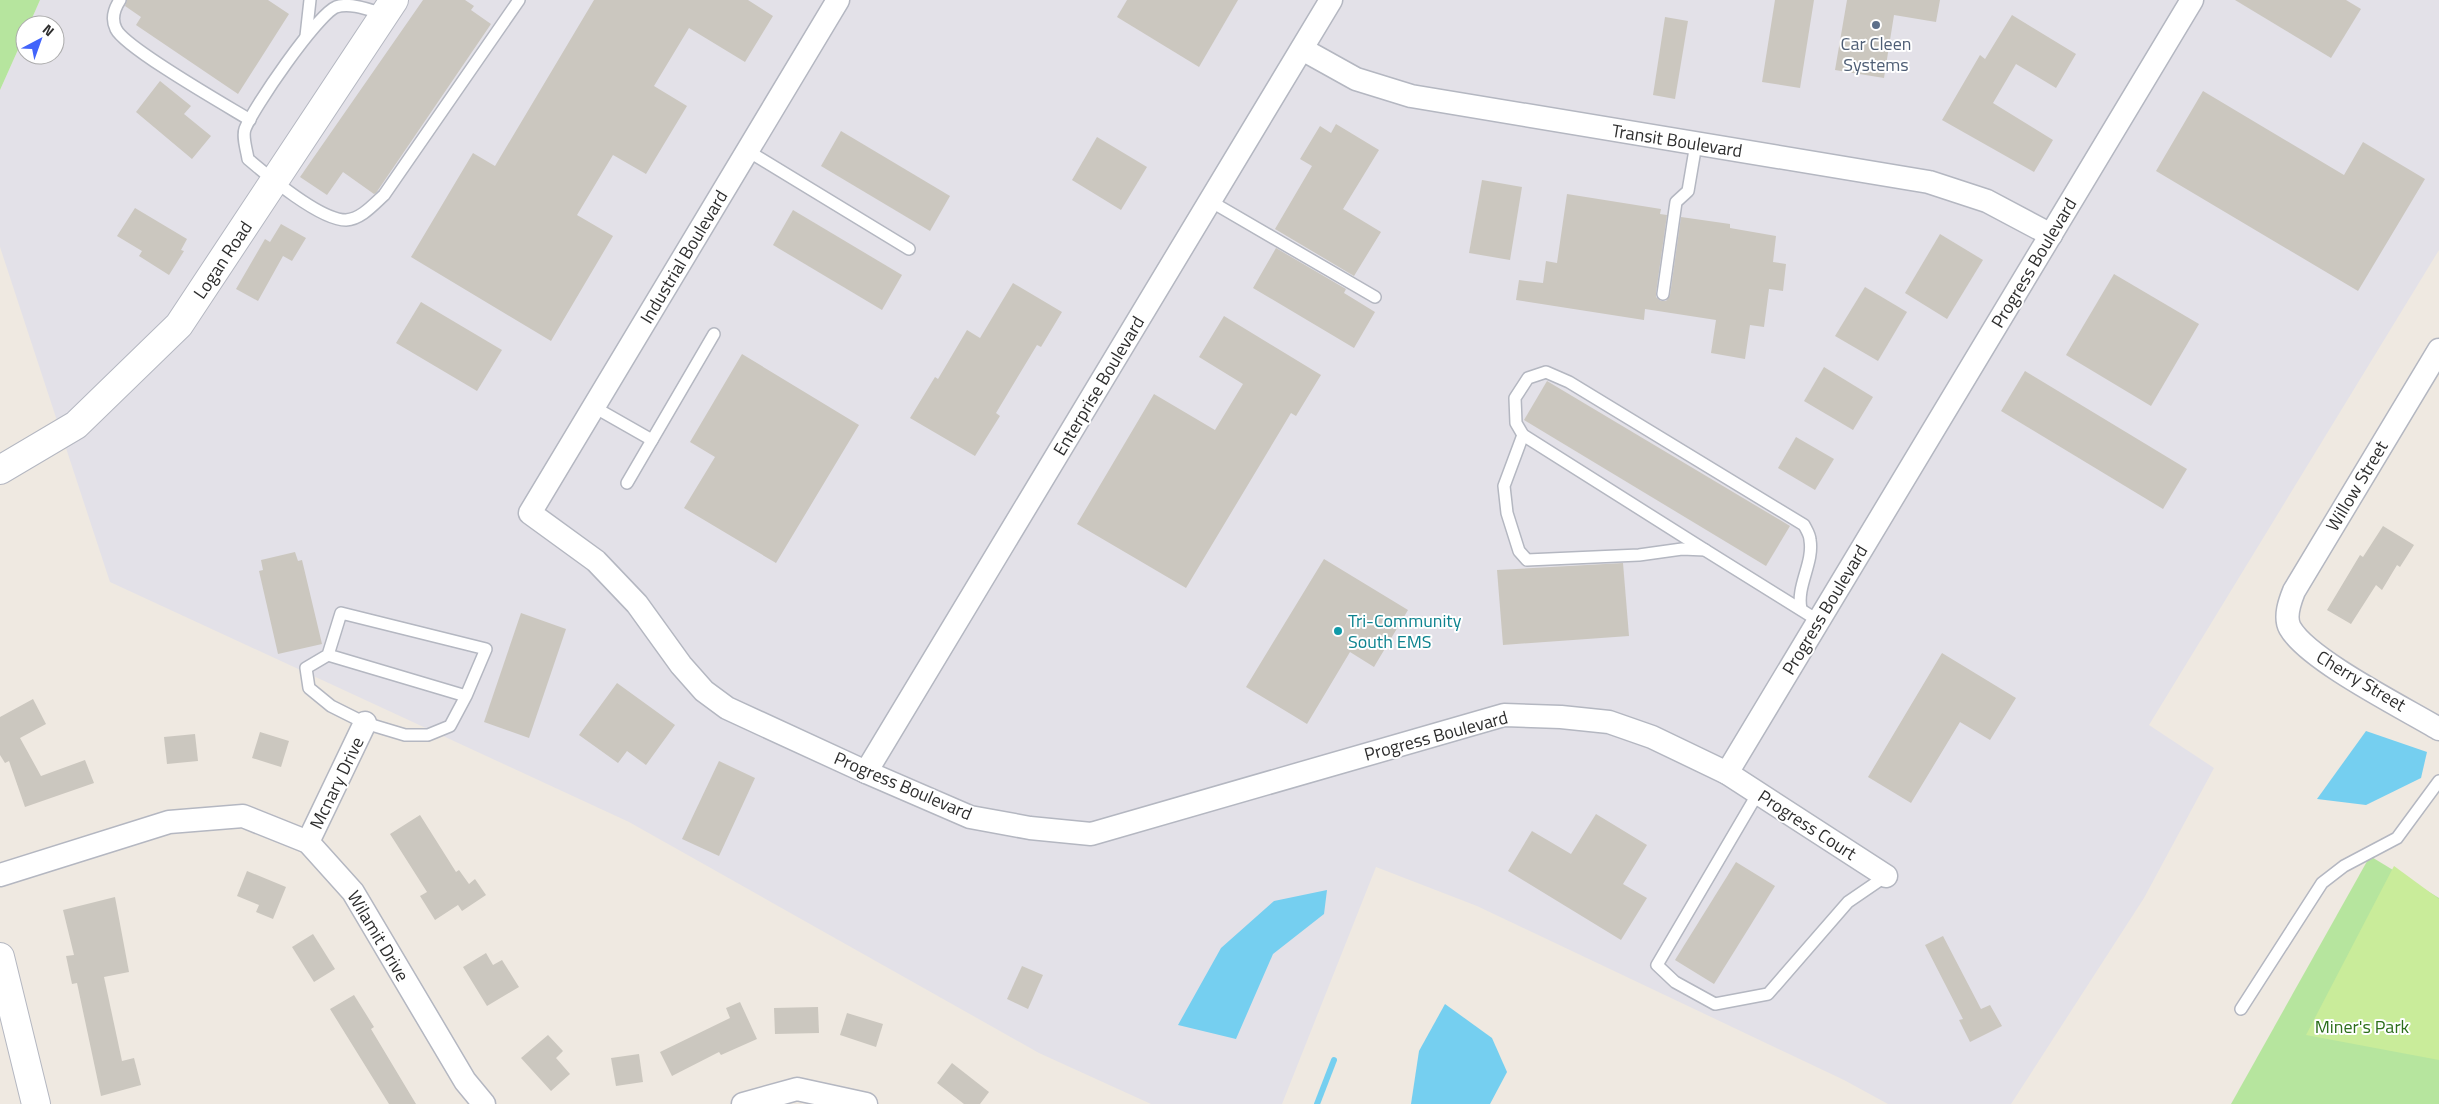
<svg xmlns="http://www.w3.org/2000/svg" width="2439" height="1104" font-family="'Titillium Web',sans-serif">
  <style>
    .industrial { fill: #e3e1e8 }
    .green { fill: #b6e59e }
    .pitch { fill: #c9ec9a }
    .water { fill: #75cff0 }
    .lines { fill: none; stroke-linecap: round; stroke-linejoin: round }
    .stream { stroke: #75cff0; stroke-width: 6 }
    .building { fill: #cbc7bf }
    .service-casing { stroke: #b4b7c1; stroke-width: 14 }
    .minor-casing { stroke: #b4b7c1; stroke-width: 25 }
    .tertiary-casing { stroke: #b4b7c1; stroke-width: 30 }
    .service { stroke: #fff; stroke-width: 11 }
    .minor { stroke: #fff; stroke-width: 22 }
    .tertiary { stroke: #fff; stroke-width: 28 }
    .service-dot { fill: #5c6f8a; stroke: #fff; stroke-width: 2 }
    .culture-dot { fill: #0f9aa8; stroke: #fff; stroke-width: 2 }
    .labels { text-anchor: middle; stroke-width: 4; stroke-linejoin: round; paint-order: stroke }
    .service-label { font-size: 18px; fill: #4e5e75; stroke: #fff }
    .street-label { font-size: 18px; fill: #2e2e2e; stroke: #fff }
    .culture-label { font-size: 18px; fill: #0d838f; stroke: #fff; text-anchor: start }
    .park-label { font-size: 18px; fill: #2c6e1b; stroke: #fff }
  </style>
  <rect width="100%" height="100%" fill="#efe9e1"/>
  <path class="industrial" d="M40,0H2439V250L2149,725L2214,768L2144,898L2011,1104H1888L1844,1080L1477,906L1376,867L1282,1104H1151L1039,1053L629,822L110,582L0,247V90L25,34V55H55V25H29Z"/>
  <g class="green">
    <path d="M0,0H40L29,25H25V34L0,90Z"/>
    <path d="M2370,856L2439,898V1104H2231Z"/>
  </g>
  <path class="pitch" d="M2394,866L2439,899V1060L2306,1035Z"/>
  <g class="water">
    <path d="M2366,731L2427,752L2421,778L2366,805L2317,799Z"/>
    <path d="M1327,890L1324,914L1273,954L1236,1039L1178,1025L1221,948L1274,901Z"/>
    <path d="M1445,1004L1492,1038L1507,1072L1490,1104H1411L1419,1051Z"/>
  </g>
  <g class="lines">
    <path class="stream" d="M1317,1104L1334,1060"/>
  </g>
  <g class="building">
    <path d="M127,0H268L289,14L238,94L136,25L141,17L125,6Z"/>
    <path d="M423,0H465L474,6L471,10L491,24L376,193L374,194L343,172L327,195L300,177Z"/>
    <path d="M594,0H748L773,16L745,62L689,28L654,86L687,106L646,174L613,155L577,215L613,236L551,341L411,257L473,153L495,166Z"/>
    <path d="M1127,0H1238L1199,67L1117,17Z"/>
    <path d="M1775,0H1814L1800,88L1762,82Z"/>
    <path d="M1847,0H1940L1936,22L1894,15L1884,78L1835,70Z"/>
    <path d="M2235,0H2346L2361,9L2331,58Z"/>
    <path d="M2012,15L2076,54L2056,88L2016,64L1993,103L2053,140L2034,172L1942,120L1980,55L1985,59Z"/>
    <path d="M1665,17L1688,21L1675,99L1653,95Z"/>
    <path d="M160,81L191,106L184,114L211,136L192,159L136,112Z"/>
    <path d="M2203,91L2344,175L2363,142L2425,179L2358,291L2156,171Z"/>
    <path d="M1336,124L1379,150L1343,209L1381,232L1354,276L1275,229L1312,166L1300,159L1320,126L1331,133Z"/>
    <path d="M841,131L950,196L930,231L821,166Z"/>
    <path d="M1097,137L1147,167L1121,210L1072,180Z"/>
    <path d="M1482,180L1522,187L1510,260L1469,253Z"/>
    <path d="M1567,194L1661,209L1660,214L1667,215L1656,293V297L1661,301H1666L1670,295L1681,217L1730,224V228L1776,236L1773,262L1786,264L1783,291L1769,289L1764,327L1750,325L1745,359L1711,353L1716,320L1645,309L1644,320L1516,300L1519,280L1543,283L1546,261L1557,263Z"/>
    <path d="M135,208L187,239L181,250L184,251L169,275L139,256L142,251L117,236Z"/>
    <path d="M793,210L902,275L882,310L773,245Z"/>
    <path d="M281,224L306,238L292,261L283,256L258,301L236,289L265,239L270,242Z"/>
    <path d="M1940,234L1983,260L1947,319L1905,293Z"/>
    <path d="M1276,248L1346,289L1344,293L1375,312L1354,348L1253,288Z"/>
    <path d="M2114,274L2199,324L2151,406L2066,355Z"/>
    <path d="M1013,283L1062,312L1041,347L1037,345L996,413L1000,416L975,456L910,418L935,377L938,379L967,330L980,338Z"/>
    <path d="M1865,287L1907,312L1878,361L1835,336Z"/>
    <path d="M421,302L502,350L477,391L396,343Z"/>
    <path d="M1224,316L1321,375L1296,416L1291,413L1186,588L1077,524L1154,394L1215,430L1243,384L1199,357Z"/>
    <path d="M742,354L859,425L776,563L684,508L715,457L690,442Z"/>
    <path d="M1824,367L1873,397L1853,430L1804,401Z"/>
    <path d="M2025,371L2187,469L2163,509L2001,411Z"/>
    <path d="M1547,381L1790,526L1766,566L1524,420Z"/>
    <path d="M1796,437L1834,459L1815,490L1778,468Z"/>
    <path d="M2383,526L2414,545L2400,567L2397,565L2382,590L2376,585L2351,624L2327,610L2360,555L2363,557Z"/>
    <path d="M295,552L298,561L302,560L322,644L278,654L259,571L263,570L261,560Z"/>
    <path d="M1324,559L1408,610L1374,667L1350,652L1307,724L1246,687Z"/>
    <path d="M1623,563L1629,636L1503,645L1497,570Z"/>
    <path d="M521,613L566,629L529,738L484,722Z"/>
    <path d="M1942,653L2016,698L1990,740L1960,722L1911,803L1868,777Z"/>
    <path d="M617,683L675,725L646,765L627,751L618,763L579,735Z"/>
    <path d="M33,699L46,724L20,738L41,776L85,760L94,783L25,807L9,761L5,763L0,755V717Z"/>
    <path d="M260,732L289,741L281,767L252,758Z"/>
    <path d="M195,734L198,761L167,764L164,737Z"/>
    <path d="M719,761L755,778L719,856L682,839Z"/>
    <path d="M1596,814L1647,845L1623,884L1647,898L1621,940L1508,871L1532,831L1571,854Z"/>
    <path d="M420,815L456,872L459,870L469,884L475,879L486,895L462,911L458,905L435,920L420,896L427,892L390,834Z"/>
    <path d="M1736,862L1775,886L1714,984L1675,960Z"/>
    <path d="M247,871L286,887L273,919L256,912L259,905L237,896Z"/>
    <path d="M115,897L129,972L104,977L122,1061L134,1058L141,1085L101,1096L77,983L72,984L66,956L74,955L63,910Z"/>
    <path d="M313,934L335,969L314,982L292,947Z"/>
    <path d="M1943,936L1981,1009L1990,1005L2002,1026L1970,1042L1959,1020L1963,1019L1925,945Z"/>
    <path d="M486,953L493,965L502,960L519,987L487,1006L463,967Z"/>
    <path d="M1022,966L1043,975L1028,1009L1007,999Z"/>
    <path d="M354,995L374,1027L371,1029L416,1104H389L330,1009Z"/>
    <path d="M740,1002L757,1039L721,1055L719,1052L672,1076L660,1052L730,1018L726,1008Z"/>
    <path d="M818,1007L819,1033L775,1034L774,1008Z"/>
    <path d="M847,1013L883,1024L876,1047L840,1035Z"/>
    <path d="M548,1035L563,1051L556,1058L570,1074L551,1091L521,1058Z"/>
    <path d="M639,1054L643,1082L616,1086L611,1058Z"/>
    <path d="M952,1063L989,1092L980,1104H964L937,1083Z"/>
  </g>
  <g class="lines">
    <g class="service-casing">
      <g id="service">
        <path d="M120,0C114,9 111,19 116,29C125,48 227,106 250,120"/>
        <path d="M384,14C370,10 350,2 336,7C317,15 253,108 245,129C242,137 247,151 248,159C268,176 320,220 346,220C361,219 373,205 384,195L519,0"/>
        <path d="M306,36L310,0"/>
        <path d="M748,151L909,249"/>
        <path d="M1210,201L1375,297"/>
        <path d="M1663,294L1676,202L1688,191L1696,144"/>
        <path d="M594,407L652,440"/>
        <path d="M1523,435L1504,486L1507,513L1519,551L1527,560L1639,555L1682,549L1705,550L1819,621"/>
        <path d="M627,483L714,334"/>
        <path d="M1705,550L1523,435L1516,423L1515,398L1528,378L1546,372L1569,382L1804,525C1806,529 1810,535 1810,540C1814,563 1796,586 1801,609"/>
        <path d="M328,655L341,613L486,649L466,696L450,726L428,735H405L365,723L331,706L309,688L306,668L328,655L466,696"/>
        <path d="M1758,793L1657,965L1675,982L1715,1004L1768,994L1848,902L1886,876"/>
        <path d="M2241,1009L2322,883L2344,866L2397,838L2439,781"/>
      </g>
    </g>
    <g class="minor-casing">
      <g id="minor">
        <path d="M838,0L530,513L596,561L637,604L681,665L704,691L727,708L866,772L970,817L1030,828L1091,834L1504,715L1561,717L1609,722L1652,737L1727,773L1886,876"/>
        <path d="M1302,49L1356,79L1411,96L1929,182L1987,201L2051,235"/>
        <path d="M2439,350L2294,591C2290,601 2284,617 2290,628C2308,660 2404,708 2439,729"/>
        <path d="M866,772L1331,0"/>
        <path d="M1727,773L2192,0"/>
        <path d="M308,842L365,723"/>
        <path d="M0,875L169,822L243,816L308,842L353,892L465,1081L484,1104"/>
        <path d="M743,1104L797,1089L866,1104"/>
      </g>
    </g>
    <g class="tertiary-casing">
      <g id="tertiary">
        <path d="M0,470L76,425L179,325L394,0"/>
        <path d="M0,957L36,1104"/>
      </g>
    </g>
    <use href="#service" class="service"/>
    <use href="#minor" class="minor"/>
    <use href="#tertiary" class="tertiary"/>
  </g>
  <circle class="service-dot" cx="1876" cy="25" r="5"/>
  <circle class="culture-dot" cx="1338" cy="631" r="5"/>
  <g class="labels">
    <g class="service-label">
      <text x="1876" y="50">Car Cleen<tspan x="1876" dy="21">Systems</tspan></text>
    </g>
    <g class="street-label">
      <text transform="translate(1677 141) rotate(9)" y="6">Transit Boulevard</text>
      <text transform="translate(684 257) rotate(-59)" y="6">Industrial Boulevard</text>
      <text transform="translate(223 260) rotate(-56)" y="6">Logan Road</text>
      <text transform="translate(2034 263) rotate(-59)" y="6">Progress Boulevard</text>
      <text transform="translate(1099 386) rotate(-59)" y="6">Enterprise Boulevard</text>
      <text transform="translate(2357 486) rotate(-59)" y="6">Willow Street</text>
      <text transform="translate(1825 610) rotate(-59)" y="6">Progress Boulevard</text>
      <text transform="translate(2361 681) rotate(31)" y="6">Cherry Street</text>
      <text transform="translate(1436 736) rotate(-15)" y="6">Progress Boulevard</text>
      <text transform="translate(337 783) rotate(-64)" y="6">Mcnary Drive</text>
      <text transform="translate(903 786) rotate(23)" y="6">Progress Boulevard</text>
      <text transform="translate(1807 825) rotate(33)" y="6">Progress Court</text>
      <text transform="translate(378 936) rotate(59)" y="6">Wilamit Drive</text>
    </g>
    <g class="culture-label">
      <text x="1348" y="627">Tri-Community<tspan x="1348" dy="21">South EMS</tspan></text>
    </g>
    <g class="park-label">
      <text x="2362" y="1033">Miner's Park</text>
    </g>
  </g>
  <g transform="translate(40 40) rotate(41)"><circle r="24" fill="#ffffff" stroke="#ababab"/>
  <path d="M0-4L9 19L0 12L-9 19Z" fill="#4264fb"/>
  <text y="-8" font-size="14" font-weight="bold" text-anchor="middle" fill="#2e2e2e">N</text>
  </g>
</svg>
